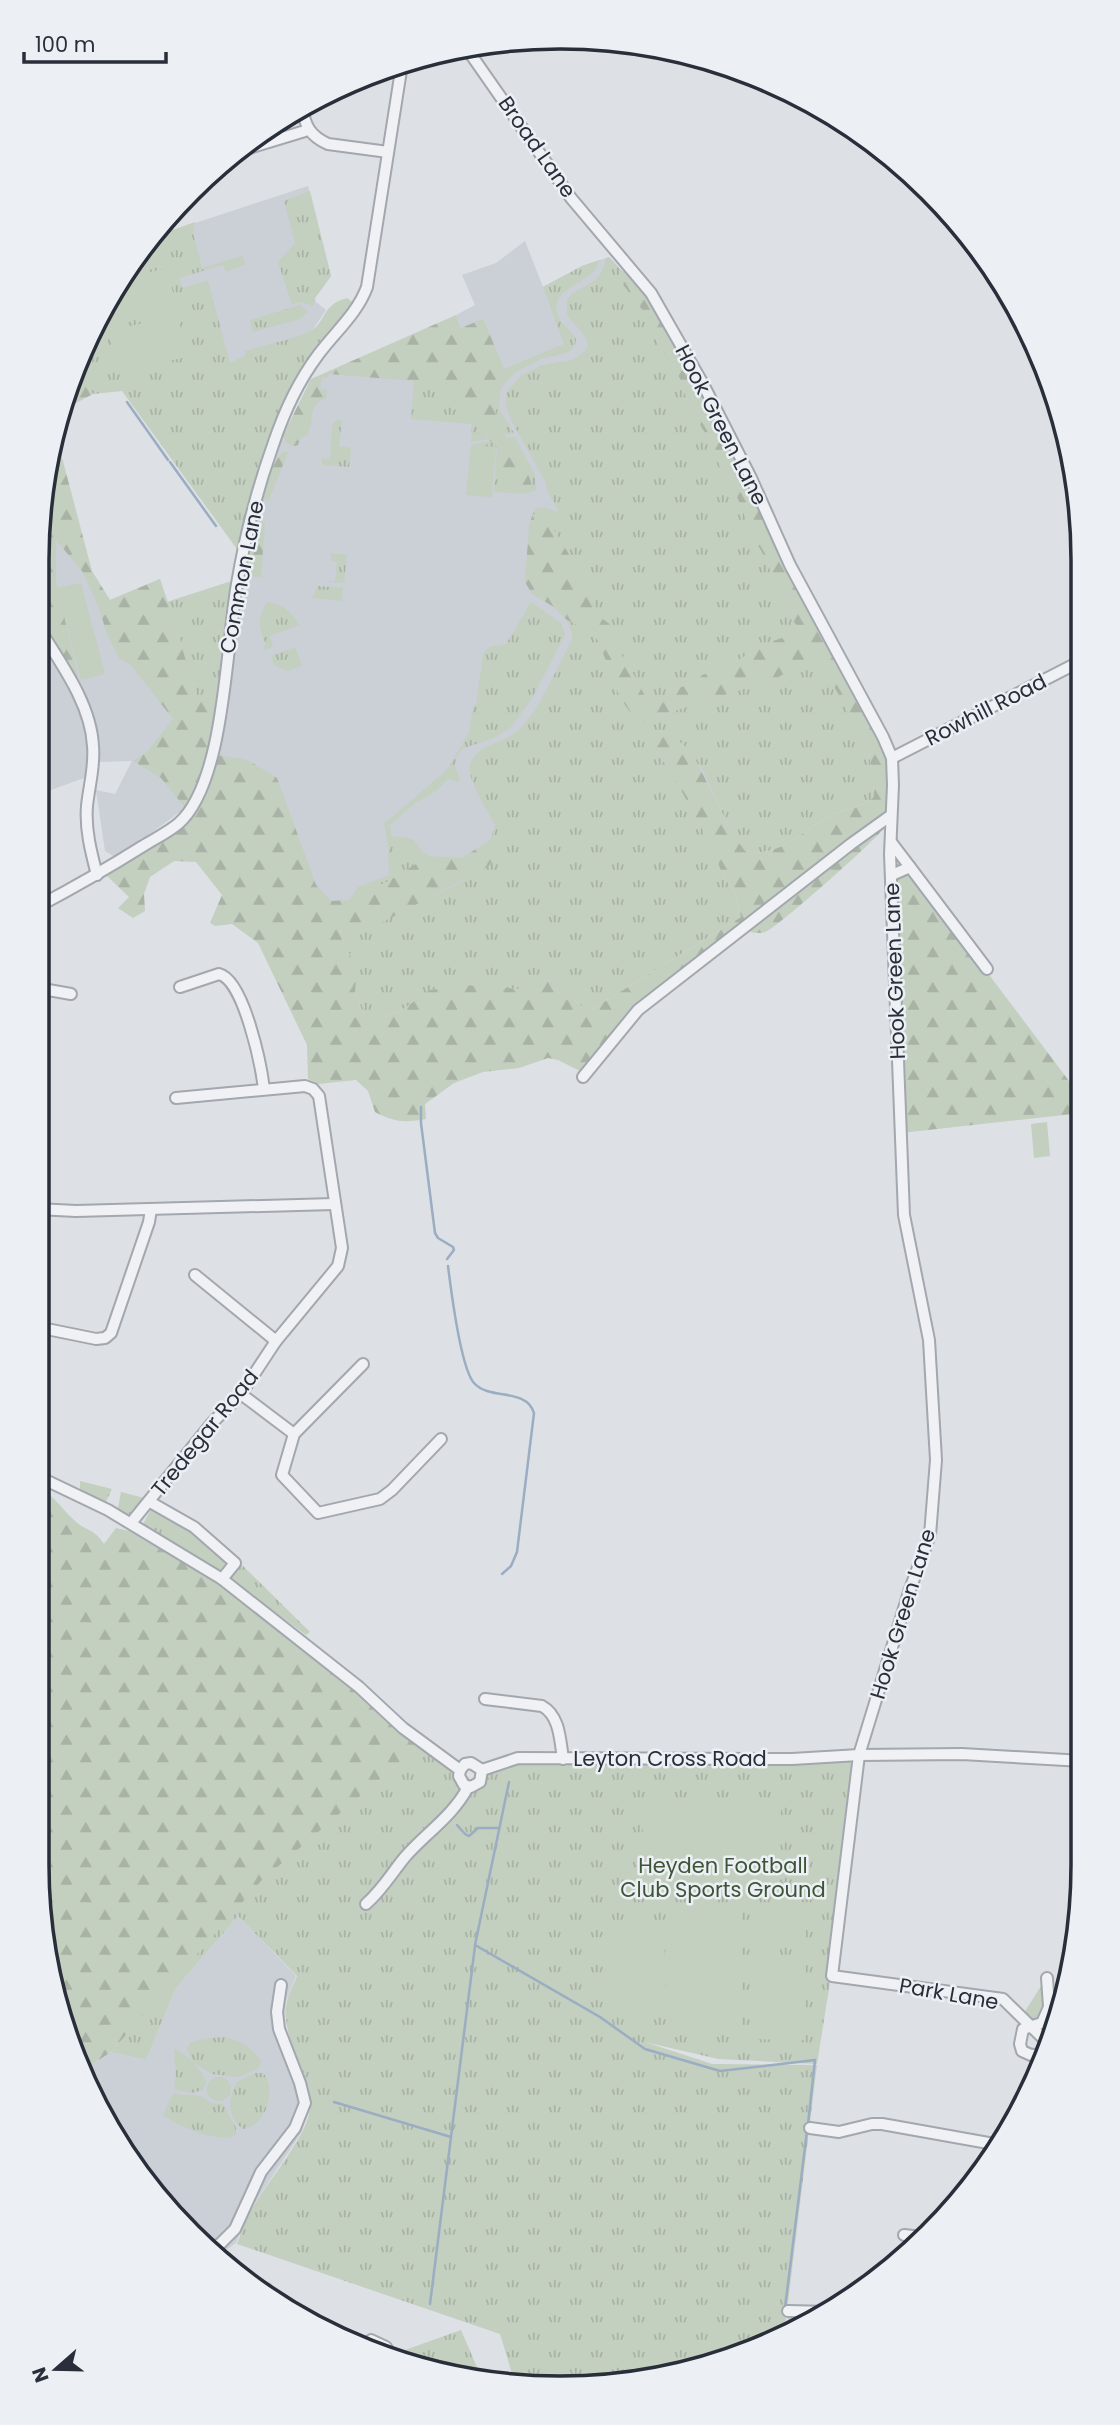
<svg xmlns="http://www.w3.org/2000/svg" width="1120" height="2425" font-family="Poppins,sans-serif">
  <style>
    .built { fill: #cbcfd6 }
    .grass { fill: url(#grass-tufts) }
    .forest { fill: url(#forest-firs) }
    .pitch { fill: #c3cfbf }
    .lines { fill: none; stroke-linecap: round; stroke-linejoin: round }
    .stream { stroke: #9badc2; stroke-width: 2.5 }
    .minor-casing { stroke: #a3a7ae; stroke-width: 14 }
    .minor { stroke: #eff1f4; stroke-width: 10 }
    .labels { text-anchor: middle; stroke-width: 5; stroke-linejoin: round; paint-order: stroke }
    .street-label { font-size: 21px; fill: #282e3a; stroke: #eceff3 }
    .park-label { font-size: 21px; fill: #3c5537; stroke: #eceff3 }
    .rim { fill: none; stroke: #282e3a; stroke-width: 3.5 }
  </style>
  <defs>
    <pattern id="grass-tufts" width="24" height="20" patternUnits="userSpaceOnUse" patternTransform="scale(1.75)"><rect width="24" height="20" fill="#c3cfbf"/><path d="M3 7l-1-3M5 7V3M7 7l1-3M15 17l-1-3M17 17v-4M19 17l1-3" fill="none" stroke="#a8b2a5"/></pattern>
    <pattern id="forest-firs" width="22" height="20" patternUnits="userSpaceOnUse" patternTransform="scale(1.75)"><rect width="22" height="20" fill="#c3cfbf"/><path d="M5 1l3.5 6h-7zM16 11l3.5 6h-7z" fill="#a8b2a5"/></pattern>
  </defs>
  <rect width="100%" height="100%" fill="#dde0e5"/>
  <g class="built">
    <path d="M308,186L331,276L315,298L316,302L326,310L312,331L223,373L93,394L75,364L125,270L150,238Z"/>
    <path d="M525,241L543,287L582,266L609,257L649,299L880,746L509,1044L200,805L215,775L220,753L226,692L239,622L249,582L246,569L254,526L283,436L311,379L461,328L456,315L475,305L462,275L496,263Z"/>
    <path d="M56,539L110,600L160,579L167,602L235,580L185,808L117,858L105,851L96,790L115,794L132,761L100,762L98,773L37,795V599Z"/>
    <path d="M238,1916L296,1976L286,2001L285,2023L288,2037L307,2087L310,2108L301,2133L248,2213L236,2243L220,2254L166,2210L107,2126L82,2071L111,2052L146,2060L176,1988Z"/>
  </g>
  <g class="grass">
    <path d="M310,191L331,276L315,298L313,306L302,302L292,304L278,262L295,243L284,201Z"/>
    <path d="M195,222L193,233L202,268L243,256L245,265L226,271L223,265L179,278L182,288L208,281L230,363L246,355L245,351C261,346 298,338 311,331C327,321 321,305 347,298L354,303L349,312L302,367L242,556L122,391L93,394L75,364L125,270L154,233L156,236Z"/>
    <path d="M609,257L622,271L618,278L644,312L659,345L684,385L686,398L703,430L710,438L722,473L738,499L753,537L769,564L771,576L790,602V612L794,622L801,631L765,644L755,652L748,654L728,667L702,675L696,683L670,690L654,704H649C641,691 632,678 631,663C615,657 621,640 614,629C609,622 601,618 595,614C594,593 557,536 545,515L539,510L532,516L535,508L543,507L559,512L546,488V483L511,420L506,406V395L509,389L521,376L542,365L573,360L585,351L588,345C585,331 575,326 567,315V300C581,281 600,290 606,258Z"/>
    <path d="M599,260C596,285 547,285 558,316C561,325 571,330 576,339L575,345L569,352L541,359L516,372L506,381L500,391L499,409L514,433L504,435L497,421L492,392L507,375L504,369L564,344L543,287L582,266Z"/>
    <path d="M300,305L308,312L300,319L253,332L250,320Z"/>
    <path d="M429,379L442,389L463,400L488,439L471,442L472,424L411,419L414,381Z"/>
    <path d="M337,420H342L339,446L351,448L349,467L322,465V458L330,459L332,425Z"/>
    <path d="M515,437L535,475L536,490L524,494L494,492L497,448L471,445L490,441C501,448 504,464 506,477L533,485L505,438Z"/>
    <path d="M331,553L347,555L344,583L321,581H335L337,562L331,561Z"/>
    <path d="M235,580L217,703L196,698L178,632L167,602Z"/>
    <path d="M318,586L343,588L342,601L312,598Z"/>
    <path d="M268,602C281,603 292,612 299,625L270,636L273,647L265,650L264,646L266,644C258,626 257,618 268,602Z"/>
    <path d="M531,602L561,623L565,635L531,700L510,728L494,738L464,748L457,755L455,767L460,779L458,782L448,779L436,791L414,804L390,825L391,836L413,839L422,851L429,856L387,882L350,899L358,887L389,875L388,843L384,824L447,770L469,733L473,707L476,705L483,654L489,647L506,644Z"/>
    <path d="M567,620L586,629L598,640L608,663L642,721L775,679L805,662L816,661C829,673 868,745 871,764C874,774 873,786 874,797C862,808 848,808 834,814C805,827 782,859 745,851L731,832L701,766L650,737L658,756L669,767L688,803L690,813L699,823L713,850L723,876L734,891L741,917L591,1010H585L575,1000L560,976L520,989L461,985L431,990L399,1012L381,1018H365L355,992L356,972L340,931L426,900L460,883L495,857L490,840L495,825C488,811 467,780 470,766C473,746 503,743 516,732C540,712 556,668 572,640V633Z"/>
    <path d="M295,647L302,666L287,671L275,666L271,656Z"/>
    <path d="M80,1481L112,1489L105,1504L80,1491Z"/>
    <path d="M121,1492L148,1499L135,1512L126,1515L118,1508Z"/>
    <path d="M152,1508L201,1537L227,1562L219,1571L143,1524Z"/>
    <path d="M241,1564L310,1632L306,1635L231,1580V1574Z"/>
    <path d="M422,1743L461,1769L471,1780C479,1769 496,1765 510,1761L859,1756L831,1976L817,2064L718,2059L645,2042L712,2064L817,2065L784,2335L728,2361L629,2384L514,2380L500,2334L237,2244C241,2234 244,2223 249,2214C263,2186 310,2135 310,2106C311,2069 279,2039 287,2001C289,1993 294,1984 297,1976L238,1916L176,1988L146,2060L111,2052L260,1881Z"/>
    <path d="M1041,1986L1045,1987L1046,2005L1041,2019L1033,2020L1024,2013Z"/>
    <path d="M222,2037C238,2039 252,2047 261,2061L259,2068L239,2077L212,2074L193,2062L187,2049L190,2043L203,2039Z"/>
    <path d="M174,2049C185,2052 204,2071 206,2083L202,2090L192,2093L174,2089L176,2078Z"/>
    <path d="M256,2073H263C278,2088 265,2128 243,2129C226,2117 228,2097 237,2082Z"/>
    <circle cx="219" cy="2089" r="12"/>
    <path d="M173,2094L201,2096L211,2103L223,2104L236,2128V2135C218,2144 178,2126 163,2115Z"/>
    <path d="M789,2311L828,2312L821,2318L786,2334Z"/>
    <path d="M461,2330L482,2379L458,2378L394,2354Z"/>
  </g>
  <g class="forest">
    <path d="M626,270L651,298L706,399L883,744C889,764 892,809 883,829C877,839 780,925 767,931C762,934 756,933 751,932L746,925L626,1020L580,1071L558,1060L548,1058L519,1068L483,1072L454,1083L425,1104L426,1119C405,1123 394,1122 375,1112L368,1091L356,1080L318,1084L308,1079L307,1045L258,943L232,924L215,926L210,923L222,895L196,862L174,861L150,877L144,894L145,911L133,918L118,908L129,897L107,876L187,823L197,807L217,755L248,760L277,778L316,885L331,901L348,900L387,882L429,856L462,858L490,840L495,857L488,867L379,924L340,931L357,972L355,992L365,1018H381L399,1012L430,990L461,985L520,989L561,976L575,1000L585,1010H591L741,917L734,891L723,876L713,850L699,823L690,813L688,803L669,767L658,756L650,736L660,730L668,732L692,752L731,832L745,851C782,859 805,827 834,814C848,808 862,808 874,797C873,786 873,775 871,764C868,745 829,673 816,661L805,662L775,679L642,721L633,716L620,698L598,640L586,629L567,620L554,607L532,594L525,582L529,526L532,516L539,510L545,515C558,537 594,590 595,614C601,618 609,622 614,629C621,640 615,657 631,663L632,671L649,704H654L670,690L696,683L702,675L728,667L748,654L755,652L765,644L801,631L794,622L790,612V602L771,576L769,564L753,537L738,499L722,473L710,438L703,430L686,397L684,385L659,345L644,312L618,278L620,272Z"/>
    <path d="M456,315L461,328L483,319L507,375L492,392C494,402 495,414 499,424C506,441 535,476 532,492L521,490L506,477L497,447L490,441L463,400L442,389L429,379L414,381L329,374L328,378H322L320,389L327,390L326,399C308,403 314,420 308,434L300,439L298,445L294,446L287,443L283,436L311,379Z"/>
    <path d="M75,364L93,394L61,411Z"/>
    <path d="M55,431L92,571L110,600L160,579L178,632L196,698L217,703C212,740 203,775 185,808L161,778L133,761L147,752L173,719L130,664L119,658L107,634L98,605L82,571L56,540V581L81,689L37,615V560L43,501L54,504L44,484L47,458Z"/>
    <path d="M283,452H288L269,500H264L262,522L265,523L261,577L248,576C242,559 268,462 283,452Z"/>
    <path d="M891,855L914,875L1075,1089L1073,1114L901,1133Z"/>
    <path d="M37,1487C58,1499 58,1505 74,1520C85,1531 94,1528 104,1544L116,1528L129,1531C157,1548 185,1563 213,1581C287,1629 352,1689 422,1743L261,1881L111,2052L82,2071L65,2034L37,1865Z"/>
  </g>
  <g class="pitch">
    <path d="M167,268L177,309L107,325L104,309L120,279Z"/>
    <path d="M178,315L187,357L118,372L109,331Z"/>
    <path d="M471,445L496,447L492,497L466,495Z"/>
    <path d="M81,583L105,674L81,680L57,588Z"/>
    <path d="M1047,1122L1050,1156L1034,1158L1031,1124Z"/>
    <path d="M642,1802L781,1805L780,1892L644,1890Z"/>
    <path d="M742,1907V2026L672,2025L671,1909Z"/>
    <path d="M755,1909H806V1947L755,1948Z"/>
    <path d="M664,1925L666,2009L609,2011L607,1926Z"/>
    <path d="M754,1961L806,1962L805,2040L754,2039Z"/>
  </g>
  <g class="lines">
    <g class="stream">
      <path d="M127,402L168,460"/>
      <path d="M170,462L216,526"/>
      <path d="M421,1107V1123L435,1233L438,1238L453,1247L454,1250L447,1259"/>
      <path d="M448,1266C451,1289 460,1367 474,1383C490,1401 526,1387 534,1413L517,1552L511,1566L502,1574"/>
      <path d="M509,1782L475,1945L600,2017L645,2049L720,2071L815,2060L808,2124"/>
      <path d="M457,1825L465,1834L469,1836L478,1828H499"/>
      <path d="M334,2102L451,2137"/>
      <path d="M430,2304L475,1946"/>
      <path d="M785,2308L807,2131"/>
    </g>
    <g class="minor-casing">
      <g id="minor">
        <path d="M465,46L571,198L651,293L703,384L751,478L790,565L883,737L892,758L893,785L890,854L904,1215L929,1340L936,1460L930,1535L909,1592L859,1755L832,1976L1003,1999L1050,2045"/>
        <path d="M302,107C305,126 310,136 328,144L388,152"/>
        <path d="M236,152L305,131"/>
        <path d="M37,625C59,661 91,703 93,746C95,766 89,786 87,806C85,829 91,852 97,875"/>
        <path d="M892,758L1079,662"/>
        <path d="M891,842L910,867"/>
        <path d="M892,875L910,867L987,969"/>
        <path d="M37,907C73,888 108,868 143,846C154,839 169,832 179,823C225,782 226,645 237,584C245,536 257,490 273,445C284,412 297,383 318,355C335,332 357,314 367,287L402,64"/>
        <path d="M180,987L219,974C244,980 261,1065 264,1089"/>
        <path d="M37,988L71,994"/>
        <path d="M583,1077L638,1010L851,844L890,816"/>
        <path d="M37,1209L76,1211L334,1204"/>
        <path d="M195,1275L276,1341"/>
        <path d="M37,1327L96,1339L105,1338L111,1333L149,1222L151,1209"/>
        <path d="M363,1364L294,1434L282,1475L318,1513L380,1499L392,1490L441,1439"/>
        <path d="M241,1394L294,1434"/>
        <path d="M37,1476L108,1510L222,1579L359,1687L403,1728L460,1770L459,1776L464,1785L471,1787L480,1782L482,1770"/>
        <path d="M150,1502L194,1527L235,1563L222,1579"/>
        <path d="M131,1523L212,1423L241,1394L276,1341L338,1266L342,1248L319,1096L313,1089L305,1086L176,1098"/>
        <path d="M485,1699L542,1706C560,1716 560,1740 563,1759"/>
        <path d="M460,1770L465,1764L471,1763L482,1770"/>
        <path d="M482,1770L518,1758L792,1759L859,1755L962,1754L1083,1761"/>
        <path d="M366,1904C383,1889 391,1874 405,1857C426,1833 453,1816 468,1787"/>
        <path d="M1047,1978L1049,2007L1042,2023L1023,2029L1020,2044L1022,2051L1031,2055L1047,2054"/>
        <path d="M810,2128L839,2132L872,2124H882L994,2144"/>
        <path d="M904,2235L921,2237"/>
        <path d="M212,2247L220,2244L235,2229L261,2172L295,2128L305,2103L300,2083L279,2029L277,2012L281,1985"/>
        <path d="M264,2289H266"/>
        <path d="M788,2311L829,2312"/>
        <path d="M299,2318L309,2319L346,2335"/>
        <path d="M371,2340L386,2347L389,2352"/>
      </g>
    </g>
    <use href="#minor" class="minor"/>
  </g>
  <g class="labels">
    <g class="street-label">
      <text transform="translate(537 147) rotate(55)" y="7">Broad Lane</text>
      <text transform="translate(721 425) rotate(63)" y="7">Hook Green Lane</text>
      <text transform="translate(242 577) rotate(-79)" y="7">Common Lane</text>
      <text transform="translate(986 710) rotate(-27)" y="7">Rowhill Road</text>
      <text transform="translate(895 971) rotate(-92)" y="7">Hook Green Lane</text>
      <text transform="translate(205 1433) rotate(-51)" y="7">Tredegar Road</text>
      <text transform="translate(903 1614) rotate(-73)" y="7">Hook Green Lane</text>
      <text x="670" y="1766">Leyton Cross Road</text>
      <text transform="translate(949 1994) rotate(10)" y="7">Park Lane</text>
    </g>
    <g class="park-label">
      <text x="723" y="1873">Heyden Football<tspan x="723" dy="24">Club Sports Ground</tspan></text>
    </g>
  </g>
  <path d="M0 0H1120V2425H0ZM560 49H560A511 511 0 0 1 1071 560V1865A511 511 0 0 1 560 2376H560A511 511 0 0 1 49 1865V560A511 511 0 0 1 560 49Z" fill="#eceff3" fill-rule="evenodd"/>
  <path class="rim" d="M560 49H560A511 511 0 0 1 1071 560V1865A511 511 0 0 1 560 2376H560A511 511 0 0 1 49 1865V560A511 511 0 0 1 560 49Z"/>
  <g transform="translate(56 2369) rotate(250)" stroke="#eceff3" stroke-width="5" paint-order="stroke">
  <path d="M0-5L12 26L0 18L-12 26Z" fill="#282e3a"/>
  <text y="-10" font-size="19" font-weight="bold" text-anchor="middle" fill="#282e3a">N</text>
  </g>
  <path d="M24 52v10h142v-10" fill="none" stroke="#282e3a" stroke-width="3.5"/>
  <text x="35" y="52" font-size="21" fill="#282e3a" stroke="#eceff3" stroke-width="5" paint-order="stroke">100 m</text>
</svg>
